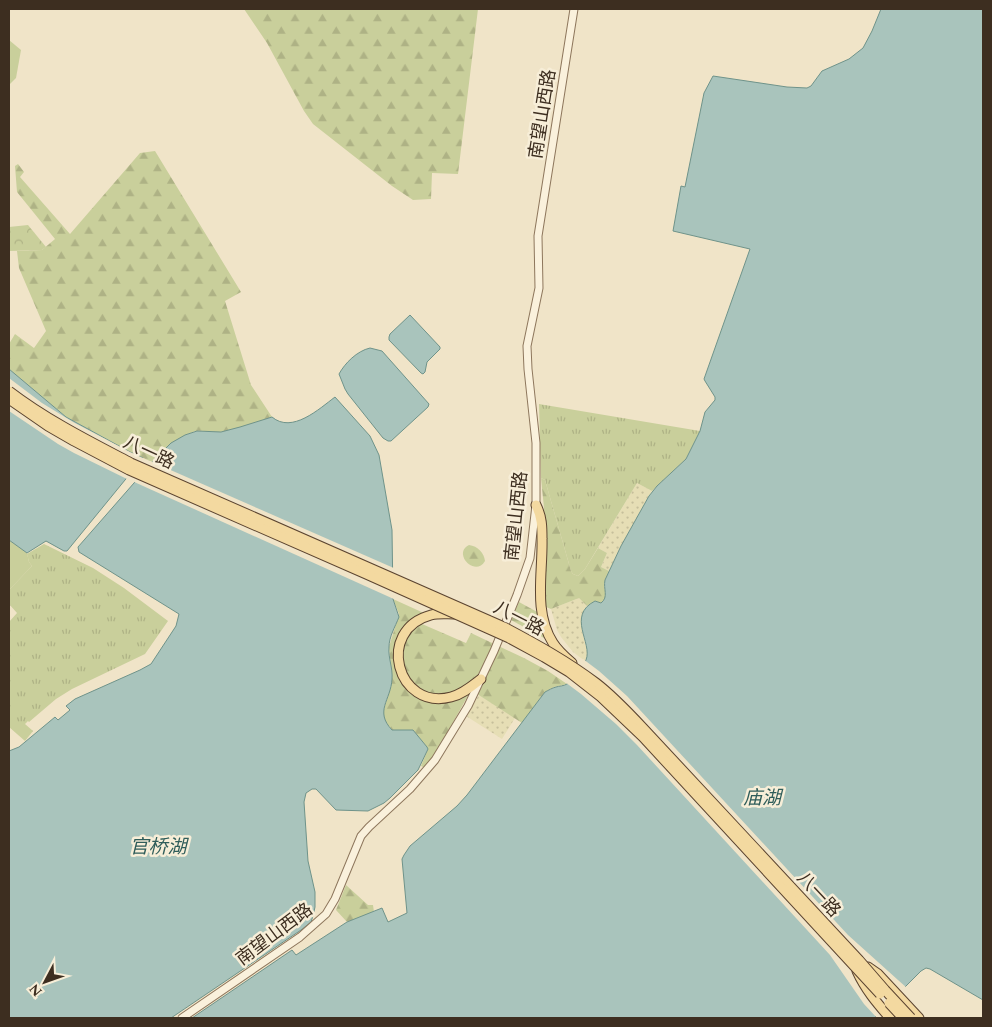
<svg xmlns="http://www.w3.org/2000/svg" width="992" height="1027" font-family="Spectral,'Noto Sans SC',serif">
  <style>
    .farmland { fill: url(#farmland-dots) }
    .grass { fill: url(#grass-tufts) }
    .forest { fill: url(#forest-firs) }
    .park { fill: url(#park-crowns) }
    .garden { fill: #c9cf9b }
    .water { fill: #a9c4bc; stroke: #6f938a }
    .pier { fill: #f0e4c8 }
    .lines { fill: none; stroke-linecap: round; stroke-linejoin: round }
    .minor-casing { stroke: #8d765c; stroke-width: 9 }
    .major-casing { stroke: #5b4430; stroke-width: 11 }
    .minor { stroke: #faf1dc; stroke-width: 7 }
    .major { stroke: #f3d9a0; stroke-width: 9 }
    .major-bridge-casing { stroke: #5b4430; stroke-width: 11; stroke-linecap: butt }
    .major-bridge { stroke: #f3d9a0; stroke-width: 9 }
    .labels { text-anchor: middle; stroke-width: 5; stroke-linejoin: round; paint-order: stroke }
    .street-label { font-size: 18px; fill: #3d2e20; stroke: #f7eed8 }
    .water-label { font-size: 19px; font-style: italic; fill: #2f5d5a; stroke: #f7eed8 }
  </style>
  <defs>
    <pattern id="farmland-dots" width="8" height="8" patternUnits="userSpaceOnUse" patternTransform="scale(1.25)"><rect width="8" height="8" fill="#e6deb5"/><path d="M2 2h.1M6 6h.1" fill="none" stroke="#c6bf9b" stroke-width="1.8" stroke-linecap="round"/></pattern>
    <pattern id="grass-tufts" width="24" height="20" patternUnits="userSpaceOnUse" patternTransform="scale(1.25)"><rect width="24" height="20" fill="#c9cf9b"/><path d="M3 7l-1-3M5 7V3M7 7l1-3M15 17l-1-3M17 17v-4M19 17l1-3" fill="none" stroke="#aeb285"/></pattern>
    <pattern id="forest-firs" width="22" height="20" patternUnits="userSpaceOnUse" patternTransform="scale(1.25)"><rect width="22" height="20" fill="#c9cf9b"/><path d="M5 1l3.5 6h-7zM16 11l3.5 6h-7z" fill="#aeb285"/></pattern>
    <pattern id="park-crowns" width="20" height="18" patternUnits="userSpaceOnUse" patternTransform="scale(1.25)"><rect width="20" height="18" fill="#c9cf9b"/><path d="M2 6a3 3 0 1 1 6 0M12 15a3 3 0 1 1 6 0" fill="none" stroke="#aeb285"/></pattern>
  </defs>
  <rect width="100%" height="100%" fill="#f0e4c8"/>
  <g class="farmland">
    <path d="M637,483L652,491L621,546L609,571L601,567L607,553L598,548Z"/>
    <path d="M579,598L587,606L585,609L582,623V631L588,654L585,661L573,652L561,637L557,630L551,609Z"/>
    <path d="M479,695L515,718L502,739L466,716Z"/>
  </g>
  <g class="grass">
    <path d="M539,404L700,431L686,459L652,491L637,483L585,569L578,576L573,574L571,571L545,480L541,478Z"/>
    <path d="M44,544L93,568L124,588L168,621L145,654L72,689L56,699L29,722L28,721L25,724L33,731L25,741L9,727V622L17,613L9,604V590L32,566L29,562L27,554Z"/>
  </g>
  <g class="forest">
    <path d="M244,9H478L458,174L432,173L431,199L413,200L392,186L313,124L304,111L267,43Z"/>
    <path d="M155,151L241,292L225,301L251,385L272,417C256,423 238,430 220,432C211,433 201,429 193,432C176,438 164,450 152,462L130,452L66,417L9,369V344L15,334L34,348L46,331L19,268L17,251L42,250L55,239L17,192L15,166L18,164L24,172L20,177L70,234L140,153Z"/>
    <path d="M541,478L545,480L571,571L573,574L578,576L585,569L598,548L607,553L601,567L609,571L604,584L606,597L602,603L595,601L587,606L579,598L551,609L546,607L544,508Z"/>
    <path d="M469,545C478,546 484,553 485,561C475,578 452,553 469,545Z"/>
    <path d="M393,599L426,614L422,624L466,643L471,633L524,658L548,671L567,684L554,687L545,692L522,723L471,690L436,753L425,768L421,766L428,749L427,747L413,730H392L384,720L383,713L392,679L389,647L399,614Z"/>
    <path d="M519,602L539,613L546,637L544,638L511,620Z"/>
    <path d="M346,885L368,905H373L374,912L347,922L336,910Z"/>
  </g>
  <path class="park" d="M28,225L46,247L42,250L9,251V227Z"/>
  <g class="garden">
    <path d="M9,40L21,50L16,78L9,85Z"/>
    <path d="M9,540L27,553L29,562L32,566L9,590Z"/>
  </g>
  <g class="water">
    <path d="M881,9H983V1000L930,969L926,968L921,971L874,1018H192L292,950L296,955L347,922L382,908L388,922L407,913L402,859L404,855L410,846L457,806L467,795L545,692C549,690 552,688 556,687C559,686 564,686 567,684C572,681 583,666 586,660C593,643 566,616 595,601L601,603C609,597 603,589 605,580L621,546L649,496L657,486L686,459L700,431L705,412L715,400V397L705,381L704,379L750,249L673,231L681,186L685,187L704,93L713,76L787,87L807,88L811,86L822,71L849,59L863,48L872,31Z"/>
    <path d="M410,315L440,347V349L427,362L425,372L423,374L421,373L389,340V337L390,334Z"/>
    <path d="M370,348L382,351L429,404L428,407L391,441H388L383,438L348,394L345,389L339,374C345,363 357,351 370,348Z"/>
    <path d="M9,369L66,417L130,452L143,458L67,551H64L46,541L27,553L9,540Z"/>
    <path d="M335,397L370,436L379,455L392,530L393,599L399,617C395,627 389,637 389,647C388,658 393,668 392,679C391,700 374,711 392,730H413L427,747L428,749L418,770L390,798L384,803L368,811L336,810L316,789H312L306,793L304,802L308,861L315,892V907L313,916L311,922L301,930L171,1018H9V751L19,747L55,717L58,720L70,710L66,706L75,699L140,670L151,664L176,626L179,614L79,552L78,547L155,459L171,443L185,435L197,431L221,432L240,427L272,417C292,434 319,409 335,397Z"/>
  </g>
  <g class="pier">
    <path d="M9,378L42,403L73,422L130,452L145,459L129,480L74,453L58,444L9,411Z"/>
    <path d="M150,461L396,569V600L132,481Z"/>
    <path d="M583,659L599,671L627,696L848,935L898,980L907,988L877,1018L864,1004L830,955L637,745L616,724L581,694L565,682L570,678Z"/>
  </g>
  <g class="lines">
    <g class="minor-casing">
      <path id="minor" d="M182,1018L300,937L326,914L335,899L361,836L369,827L410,789L435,760L468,706L494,651L517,595L530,558L536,505V443L528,369L527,346L539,288L538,236L574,9"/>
    </g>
    <g class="major-casing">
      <g id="major">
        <path d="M536,505C542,517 542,527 542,539C543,573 533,612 553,643C558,651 565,657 572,663"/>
        <path d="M454,614C446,614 439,613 431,615C375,630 397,711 451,697C463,694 472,686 481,679"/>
        <path d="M868,967L878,974L919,1018"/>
        <path d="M857,971C865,989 877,1003 890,1018"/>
      </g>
    </g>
    <use href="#minor" class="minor"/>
    <use href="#major" class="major"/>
    <g class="major-bridge-casing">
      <g id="major-bridge">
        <path d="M9,391C47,420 89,441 131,463L504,627C536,644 567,661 596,683C613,696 628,712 643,728L859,960L885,990L911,1018"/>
        <path d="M9,399L48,426L74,441L129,470L366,574L509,638L544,657L569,672L601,697L643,737L880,994"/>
        <path d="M889,1003L903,1018"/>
      </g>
    </g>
    <use href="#major-bridge" class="major-bridge"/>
  </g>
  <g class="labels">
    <g class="street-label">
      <text transform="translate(542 114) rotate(-81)" y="6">南望山西路</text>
      <text transform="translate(149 452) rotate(25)" y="6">八一路</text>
      <text transform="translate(516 516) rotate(-84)" y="6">南望山西路</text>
      <text transform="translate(519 618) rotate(27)" y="6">八一路</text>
      <text transform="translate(819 894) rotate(47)" y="6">八一路</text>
      <text transform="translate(274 934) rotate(-37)" y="6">南望山西路</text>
    </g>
    <g class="water-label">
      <text x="762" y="804">庙湖</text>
      <text x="158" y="853">官桥湖</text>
    </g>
  </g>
  <rect width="992" height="1027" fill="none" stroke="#3d2e20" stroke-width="20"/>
  <g transform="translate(45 982) rotate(229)" stroke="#f7eed8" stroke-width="4" paint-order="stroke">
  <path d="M0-4L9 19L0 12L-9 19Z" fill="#3d2e20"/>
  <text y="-8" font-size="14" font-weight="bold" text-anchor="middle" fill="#3d2e20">N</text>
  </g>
</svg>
